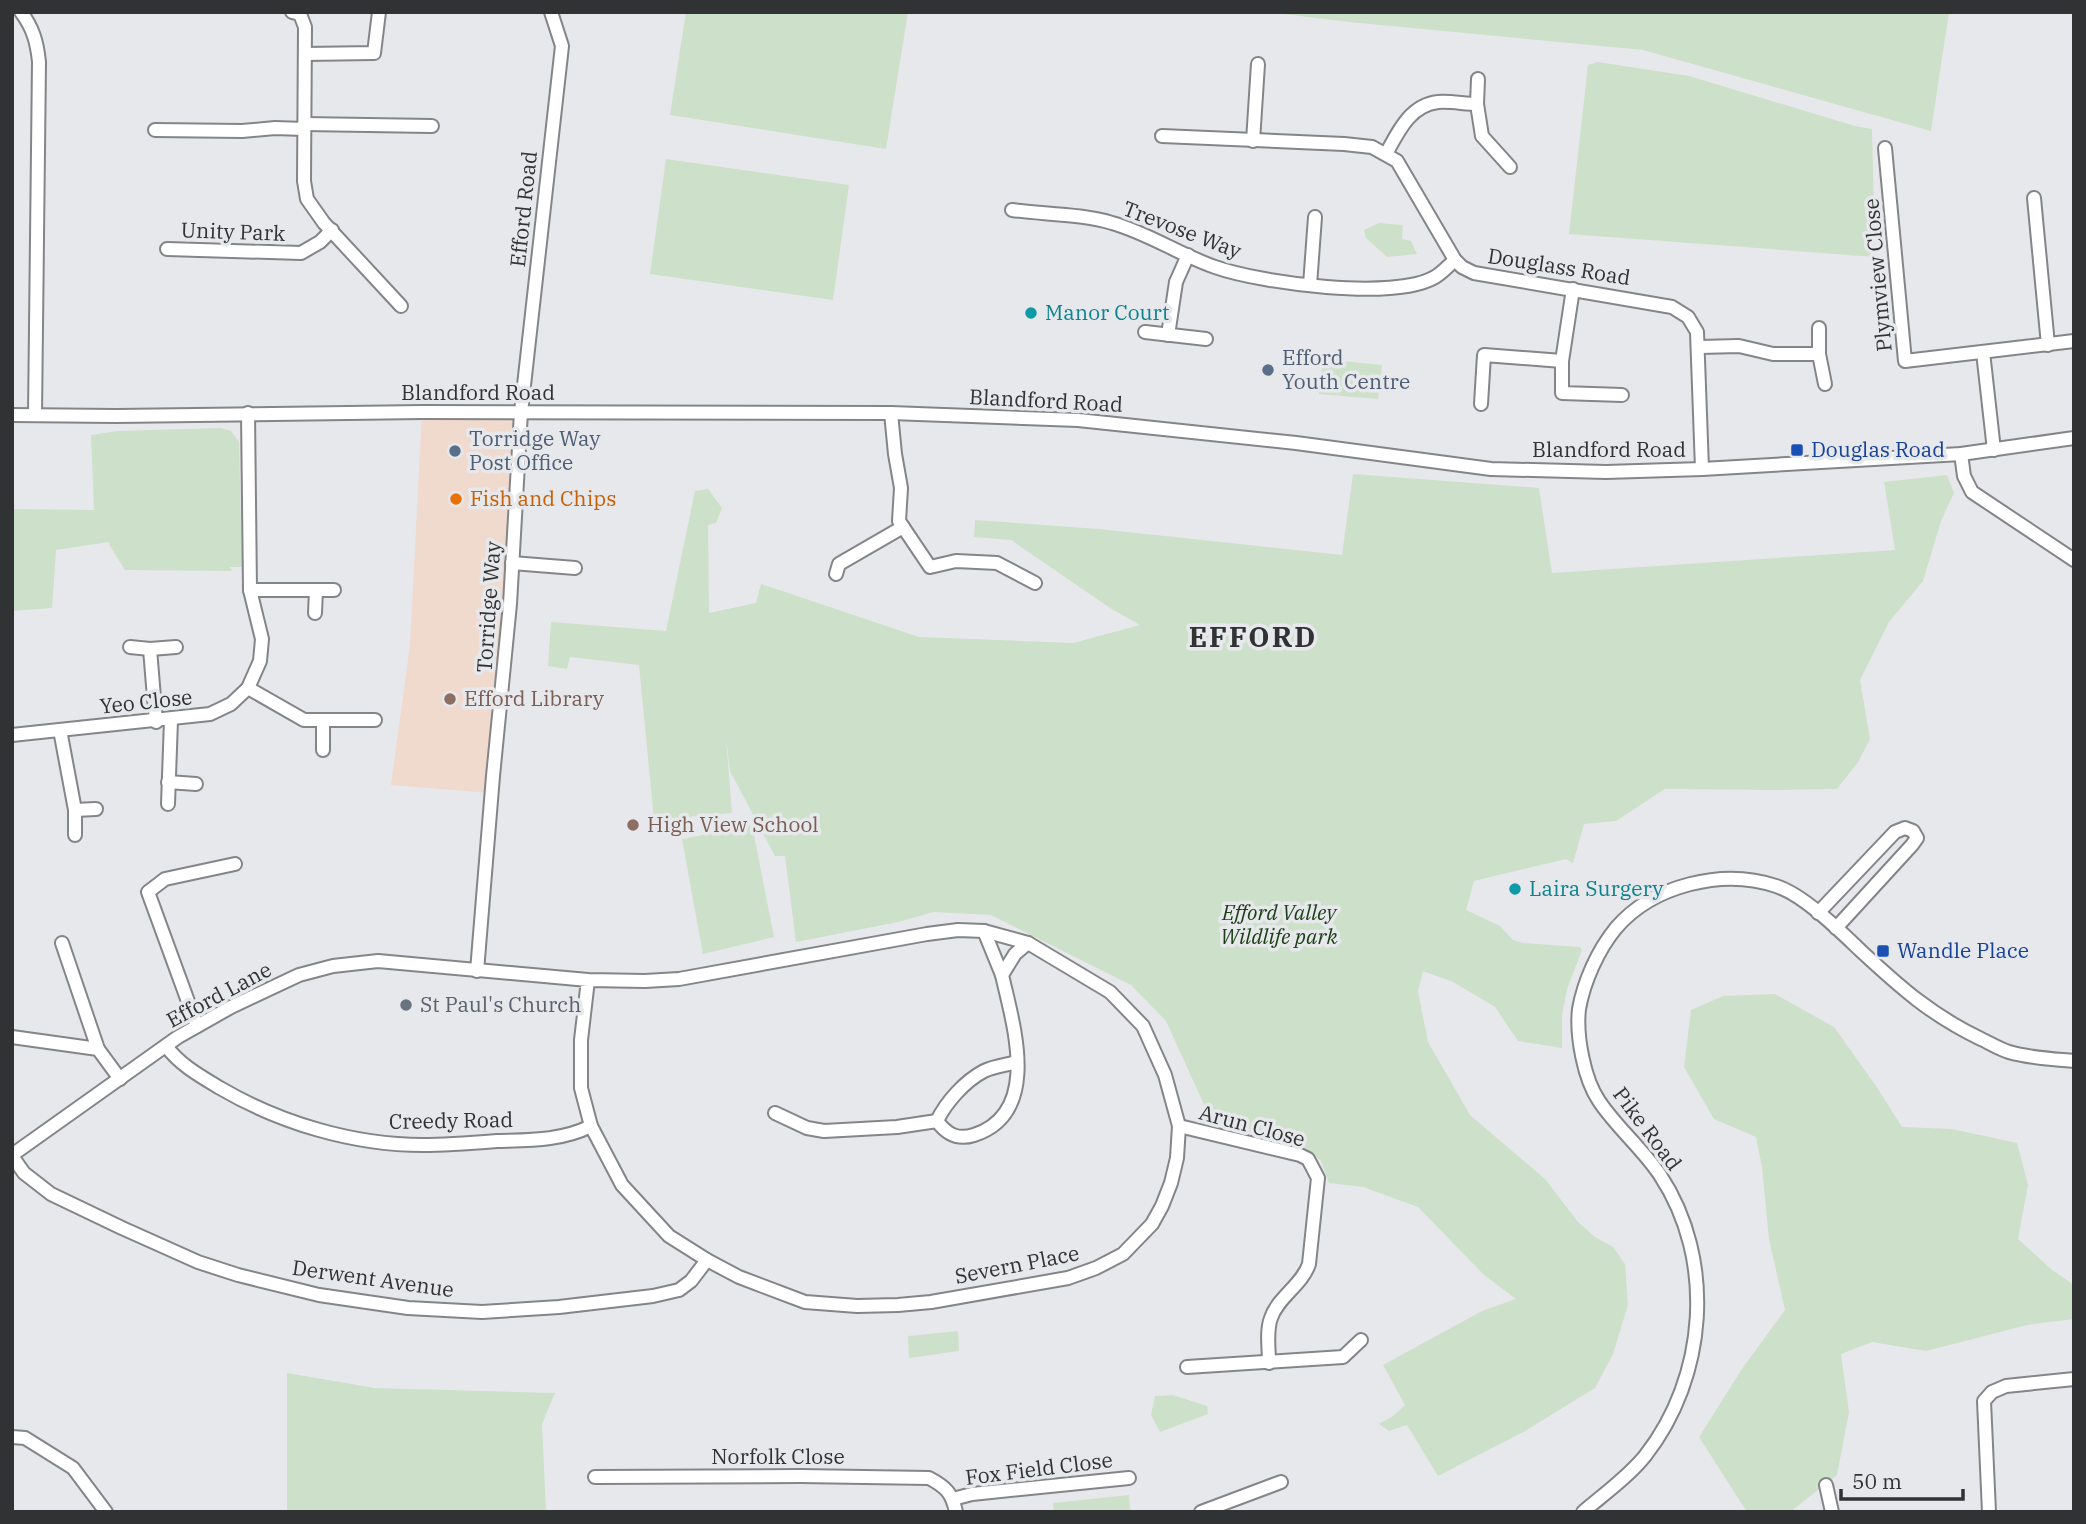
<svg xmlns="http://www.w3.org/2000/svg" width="2086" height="1524" font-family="'IBM Plex Serif',serif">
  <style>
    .commercial { fill: #f0d9cd }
    .green { fill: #cde0ca }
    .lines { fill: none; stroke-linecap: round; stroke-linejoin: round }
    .street-casing { stroke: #848588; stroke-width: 16 }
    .street { stroke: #fff; stroke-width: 12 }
    .culture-dot { fill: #0f9aa8; stroke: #e7e8eb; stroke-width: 2.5 }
    .service-dot { fill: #5c6f8a; stroke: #e7e8eb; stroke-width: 2.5 }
    .transit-dot { fill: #1a4fb4; stroke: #e7e8eb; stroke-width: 2.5 }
    .food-dot { fill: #e8710a; stroke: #e7e8eb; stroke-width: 2.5 }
    .education-dot { fill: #8d6e63; stroke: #e7e8eb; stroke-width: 2.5 }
    .worship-dot { fill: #6b7280; stroke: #e7e8eb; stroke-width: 2.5 }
    .labels { text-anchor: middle; stroke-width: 7; stroke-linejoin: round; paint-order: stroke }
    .street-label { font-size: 21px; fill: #313233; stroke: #e7e8eb }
    .culture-label { font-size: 21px; fill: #0d838f; stroke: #e7e8eb; text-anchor: start }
    .service-label { font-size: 21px; fill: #4e5e75; stroke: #e7e8eb; text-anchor: start }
    .transit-label { font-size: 21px; fill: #164399; stroke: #e7e8eb; text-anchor: start }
    .food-label { font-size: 21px; fill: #c56008; stroke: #e7e8eb; text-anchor: start }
    .education-label { font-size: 21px; fill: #785e54; stroke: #e7e8eb; text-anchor: start }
    .park-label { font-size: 21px; font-style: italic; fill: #1a3f14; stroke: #e7e8eb }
    .worship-label { font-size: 21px; fill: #5b616d; stroke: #e7e8eb; text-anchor: start }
    .district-label { font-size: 28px; font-weight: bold; letter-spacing: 2px; fill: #313233; stroke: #e7e8eb }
  </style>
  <rect width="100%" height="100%" fill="#e7e8eb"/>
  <path class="commercial" d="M422,412H521L491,793L391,785L410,645Z"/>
  <g class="green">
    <path d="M686,12H908L886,149L670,115Z"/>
    <path d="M1269,12H1949L1931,131L1643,50L1349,22Z"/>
    <path d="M1598,62L1689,76L1855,126L1872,129L1875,257L1569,234L1588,65Z"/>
    <path d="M666,159L849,185L833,300L650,274Z"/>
    <path d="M1379,223L1403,225L1402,239L1411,241L1417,254L1387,257L1366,238L1364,230Z"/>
    <path d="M1323,359L1382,365L1378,399L1319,394Z"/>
    <path d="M221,428L231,431L239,442L242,567H230L232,571L125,570L110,546L109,542L56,550L52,608L12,611V509L94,510L91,435L117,431Z"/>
    <path d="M1353,474L1539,488L1552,573L1895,550L1884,482L1947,475L1954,493L1941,521L1923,581L1889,622L1860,680L1870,739L1858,762L1837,789L1773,790L1665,789L1616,821L1584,824L1573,863L1566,859L1474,881L1466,910L1500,926L1513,940L1523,943L1580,947L1582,950L1567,989L1562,1015V1048L1518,1041L1495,1007L1453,982L1423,971L1418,991L1428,1042L1470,1115L1545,1179L1578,1222L1595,1237L1613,1247L1625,1264L1628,1305L1613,1354L1595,1388L1525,1431L1438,1476L1407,1425L1389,1431L1379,1424L1393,1416L1405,1405L1383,1365L1482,1311L1516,1299L1484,1275L1418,1207L1363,1187L1329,1183L1321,1161L1305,1148L1211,1120L1166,1021L1131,985L991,915L934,912L898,922L796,942L785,856H775L730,771L726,738L732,813L654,820L639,665L570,657L567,669L548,666L551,622L666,631L695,491L708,489L722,508L716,523L708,525L709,613L756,603L761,584L919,637L1073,643L1140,625L1110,608L1011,540L974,537L975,520L1099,529L1342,555Z"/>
    <path d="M752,825L774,937L703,954L682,839Z"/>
    <path d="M1775,994L1834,1027L1876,1086L1902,1127L1952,1129L2017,1143L2028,1185L2018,1239L2052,1270L2074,1285V1319L2027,1325L1926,1351L1872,1342L1841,1354L1849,1412L1837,1475L1790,1512H1747L1699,1437L1742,1369L1785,1310L1769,1239L1762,1167L1756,1137L1714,1119L1684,1067L1691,1010L1723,996Z"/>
    <path d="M958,1331L959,1351L909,1358L908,1336Z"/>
    <path d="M287,1373L375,1388L555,1393L542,1424L546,1512H287Z"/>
    <path d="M1173,1395L1207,1406L1208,1414L1160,1432L1151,1415L1155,1396Z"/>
    <path d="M1129,1495L1130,1512H1054L1053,1503Z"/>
  </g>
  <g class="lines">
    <g class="street-casing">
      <g id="street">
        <path d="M21,12C33,28 37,42 39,62L35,415"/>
        <path d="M292,12L300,14L305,27L304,181L307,199L324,223L401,306"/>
        <path d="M305,54L374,53L379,12"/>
        <path d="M1478,79L1477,104L1482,136L1510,167"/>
        <path d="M304,124L432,126"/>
        <path d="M155,130L242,131L275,128L304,129"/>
        <path d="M1162,136L1344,144L1372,147L1397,161L1455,260L1462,267L1474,273L1672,307L1688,317L1697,332L1702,469"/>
        <path d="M1253,141L1258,64"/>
        <path d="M1885,148L1905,361L2074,341"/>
        <path d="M1386,154C1398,132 1410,105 1438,102C1451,101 1465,104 1477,104"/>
        <path d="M2034,198L2048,345"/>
        <path d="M1012,210C1041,214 1084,214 1112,223C1148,233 1180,255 1215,267C1260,283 1394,301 1435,277C1442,273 1449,265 1455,260"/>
        <path d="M167,249L301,253L320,242L332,230"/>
        <path d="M1310,285L1315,217"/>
        <path d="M1573,289L1562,361V393L1622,395"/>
        <path d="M1819,328V354L1825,384"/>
        <path d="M1145,332L1206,339"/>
        <path d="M1168,335L1176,282L1188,255"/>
        <path d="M1699,347L1739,346L1773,354H1819"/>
        <path d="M1983,352L1994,450"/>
        <path d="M1481,404L1484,355L1562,361"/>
        <path d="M891,413L895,454L901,488L899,521L930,567L956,561L997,563L1035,583"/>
        <path d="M12,415L116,416L422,412L891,413L1078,420L1296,443L1491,469L1606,472L1702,469L1961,454L2074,438"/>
        <path d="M1961,454L1964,476L1972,492L2074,560"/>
        <path d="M512,563L575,568"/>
        <path d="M836,574L839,564L903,527"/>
        <path d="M250,590H334"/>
        <path d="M315,613L316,590"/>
        <path d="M130,647L150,649L176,647"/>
        <path d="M150,649L156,722"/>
        <path d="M248,688L304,720H375"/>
        <path d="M323,720V750"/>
        <path d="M60,730L75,810V835"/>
        <path d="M12,735L210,714L231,704L248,688L260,661L262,639L250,590L248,413"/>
        <path d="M168,782L196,784"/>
        <path d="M168,804L171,720"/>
        <path d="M75,810L96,809"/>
        <path d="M1818,913L1895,832L1905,828L1913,831L1917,838L1912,845L1836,928"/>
        <path d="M984,931L1002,975"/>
        <path d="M62,943L98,1049"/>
        <path d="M477,971L493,776L510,604L521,412L562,46L551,12"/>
        <path d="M197,1026L148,892L165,879L235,864"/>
        <path d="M12,1037L98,1049L120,1079"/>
        <path d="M166,1046C180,1065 200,1076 220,1088C280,1123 353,1145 423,1145C447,1145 472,1143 497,1141C529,1140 561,1141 591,1126"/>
        <path d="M1017,1062C1006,1065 994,1066 984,1071C965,1081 946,1102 937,1121C947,1135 958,1140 974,1135C1042,1113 1013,1024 1002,975L1015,954L1028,943"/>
        <path d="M775,1113L807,1128L824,1131L897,1127L937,1121"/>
        <path d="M1179,1126L1300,1155L1308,1159L1318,1178L1309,1264C1302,1285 1278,1297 1271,1318C1266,1331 1269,1349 1269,1363"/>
        <path d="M12,1155L178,1037L231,1007L299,975L333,966L378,961L588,980L645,981L679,979L927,934L958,930L984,931L1028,943L1110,992L1143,1026L1165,1075L1179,1126L1177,1158L1171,1183L1162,1206L1152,1224L1123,1254L1096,1268L1068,1278L931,1302L898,1305L857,1306L805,1302L739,1277L707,1260L669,1236L622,1185L591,1126L581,1088V1040L588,980"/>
        <path d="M12,1156L24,1173L51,1194L122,1228L198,1262L238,1275L319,1295L408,1308L482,1312L559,1307L653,1296L679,1290L691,1281L707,1260"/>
        <path d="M1187,1367L1343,1357L1361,1340"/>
        <path d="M12,1437L25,1438L73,1468L106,1512"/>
        <path d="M595,1477L800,1476L929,1478C946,1487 952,1493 956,1512"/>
        <path d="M1826,1485L1832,1512"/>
        <path d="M953,1499L972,1494L1129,1478"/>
        <path d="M1201,1512L1281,1482"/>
        <path d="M1583,1512C1604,1494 1628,1477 1645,1456C1707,1377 1716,1260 1660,1175C1642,1148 1617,1128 1599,1101C1584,1079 1576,1036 1579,1009C1584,981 1598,950 1616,928C1653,885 1723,868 1776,886C1804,895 1840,931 1861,951C1901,988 1931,1015 1981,1039C1990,1043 1999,1049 2009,1052C2029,1058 2052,1059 2074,1061"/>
        <path d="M1989,1512L1984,1401L1992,1392L2006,1386L2074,1379"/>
      </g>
    </g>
    <use href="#street" class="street"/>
  </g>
  <g class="culture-dot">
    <circle cx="1031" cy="313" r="7"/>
    <circle cx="1515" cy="889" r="7"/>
  </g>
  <g class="service-dot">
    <circle cx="1268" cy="370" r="7"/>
    <circle cx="455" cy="451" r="7"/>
  </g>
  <g class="transit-dot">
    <rect x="1790" y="443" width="14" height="14" rx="3.5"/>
    <rect x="1876" y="944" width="14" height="14" rx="3.5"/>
  </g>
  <circle class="food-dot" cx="456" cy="499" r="7"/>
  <g class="education-dot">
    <circle cx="450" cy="699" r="7"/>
    <circle cx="633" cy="825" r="7"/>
  </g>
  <circle class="worship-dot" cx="406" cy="1005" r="7"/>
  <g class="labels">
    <g class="street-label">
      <text transform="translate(524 209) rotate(-84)" y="7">Efford Road</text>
      <text transform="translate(1182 230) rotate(21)" y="7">Trevose Way</text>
      <text transform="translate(233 232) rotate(2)" y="7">Unity Park</text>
      <text transform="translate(1559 267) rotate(9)" y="7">Douglass Road</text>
      <text transform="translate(1878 275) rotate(-95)" y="7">Plymview Close</text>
      <text x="478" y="400">Blandford Road</text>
      <text transform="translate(1046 401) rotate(3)" y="7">Blandford Road</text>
      <text x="1609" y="457">Blandford Road</text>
      <text transform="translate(489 607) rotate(-86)" y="7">Torridge Way</text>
      <text transform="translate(146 702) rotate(-6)" y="7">Yeo Close</text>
      <text transform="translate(219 995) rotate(-28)" y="7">Efford Lane</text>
      <text transform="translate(451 1121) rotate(-1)" y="7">Creedy Road</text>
      <text transform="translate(1252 1126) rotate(15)" y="7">Arun Close</text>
      <text transform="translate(1647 1129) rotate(53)" y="7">Pike Road</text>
      <text transform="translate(1017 1265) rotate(-11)" y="7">Severn Place</text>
      <text transform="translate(373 1279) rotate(8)" y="7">Derwent Avenue</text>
      <text x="778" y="1464">Norfolk Close</text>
      <text transform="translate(1039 1469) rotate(-7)" y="7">Fox Field Close</text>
    </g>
    <g class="culture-label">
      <text x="1045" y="320">Manor Court</text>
      <text x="1529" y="896">Laira Surgery</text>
    </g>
    <g class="service-label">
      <text x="1282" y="365">Efford<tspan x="1282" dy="24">Youth Centre</tspan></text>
      <text x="469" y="446">Torridge Way<tspan x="469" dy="24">Post Office</tspan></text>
    </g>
    <g class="transit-label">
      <text x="1811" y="457">Douglas Road</text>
      <text x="1897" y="958">Wandle Place</text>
    </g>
    <g class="food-label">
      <text x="470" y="506">Fish and Chips</text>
    </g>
    <g class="education-label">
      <text x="464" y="706">Efford Library</text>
      <text x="647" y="832">High View School</text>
    </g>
    <g class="park-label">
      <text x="1279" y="920">Efford Valley<tspan x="1279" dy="24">Wildlife park</tspan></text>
    </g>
    <g class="worship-label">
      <text x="420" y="1012">St Paul's Church</text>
    </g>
    <g class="district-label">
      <text x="1253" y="647">EFFORD</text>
    </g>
  </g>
  <rect width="2086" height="1524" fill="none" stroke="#313233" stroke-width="28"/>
  <path d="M1841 1489v10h122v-10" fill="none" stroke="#313233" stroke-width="3.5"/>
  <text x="1852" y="1489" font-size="21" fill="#313233" stroke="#e7e8eb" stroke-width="5" paint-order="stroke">50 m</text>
</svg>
